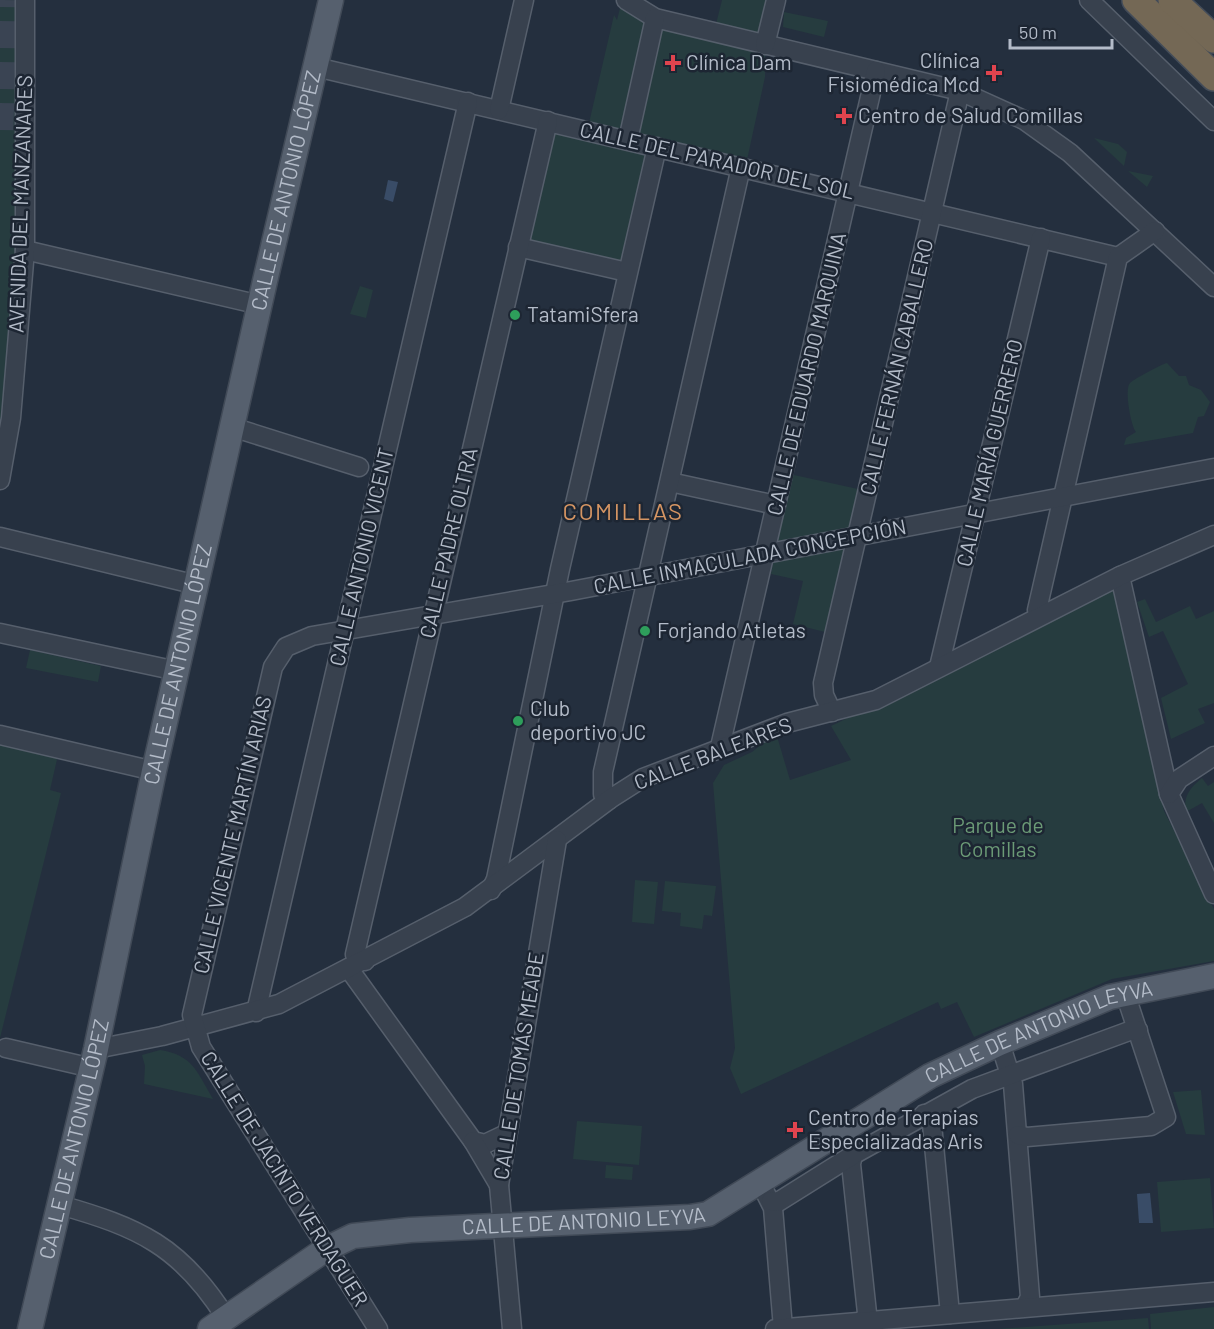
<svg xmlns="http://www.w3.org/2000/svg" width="1214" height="1329" font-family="Barlow,sans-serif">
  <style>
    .green { fill: #263c3f }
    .water { fill: #394c67 }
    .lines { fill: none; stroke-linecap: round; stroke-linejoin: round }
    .highway-tunnel { stroke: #3a4453; stroke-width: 27; stroke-dasharray: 27 14; stroke-linecap: butt }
    .minor-casing { stroke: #565f6c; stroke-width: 21 }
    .major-casing { stroke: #414a57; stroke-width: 27 }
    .highway-casing { stroke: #434c59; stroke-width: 30 }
    .minor { stroke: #38414e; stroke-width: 18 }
    .major { stroke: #56606e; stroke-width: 24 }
    .highway { stroke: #746855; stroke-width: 27 }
    .health-dot { fill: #e0444e; stroke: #1d2633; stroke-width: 2 }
    .leisure-dot { fill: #2e9e5b; stroke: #1d2633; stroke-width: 2 }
    .labels { text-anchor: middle; stroke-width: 5; stroke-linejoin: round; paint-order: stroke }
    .poi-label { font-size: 21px; fill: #b4bcc9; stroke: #1d2633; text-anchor: start }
    .street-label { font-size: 21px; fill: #b4bcc9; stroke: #1d2633 }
    .park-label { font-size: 21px; fill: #6b9a76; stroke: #1d2633 }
    .quarter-label { font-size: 24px; letter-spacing: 1.5px; fill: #d59563; stroke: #1d2633 }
  </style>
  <rect width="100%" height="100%" fill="#242f3e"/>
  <g class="green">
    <path d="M0,0H21L18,250L0,439Z"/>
    <path d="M622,0L714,32L722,0H776L765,45V77L747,160L657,147L627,272L518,247L548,121L589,123L614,15L617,20Z"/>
    <path d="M784,12L828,21L824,37L783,27Z"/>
    <path d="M1094,138L1118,144L1127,152L1124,166Z"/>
    <path d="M1128,171L1153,176L1147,187Z"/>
    <path d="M360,286L373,290L366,318L350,314Z"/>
    <path d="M1167,363L1179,376H1186L1189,385L1201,390L1210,402L1204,416L1198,417L1193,433L1124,445L1126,438L1136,432C1131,426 1124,389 1130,383C1134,379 1162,364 1167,363Z"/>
    <path d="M794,475L858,489L859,495L825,632L793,624L803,581L771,574L790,480Z"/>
    <path d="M1116,589L1164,811L1214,909V961L1112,979L974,1037L957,1002L941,1009L938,1002L741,1094L730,1068L735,1048L713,783L724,765L752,752L776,733L790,780L851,760L831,726Z"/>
    <path d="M1145,599L1156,622L1190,606L1196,619L1214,611V703L1198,709L1205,723L1171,739L1161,698L1188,684L1163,631L1149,637L1137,602Z"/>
    <path d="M30,650L101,666L98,682L26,668Z"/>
    <path d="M0,741L58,755L50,790L61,793L0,1038Z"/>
    <path d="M1202,778L1208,786L1214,782V823L1202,803L1186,812C1183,796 1190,788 1202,778Z"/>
    <path d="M635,880L658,882L654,924L632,922Z"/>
    <path d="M665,881L716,886L712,916L704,915L702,929L680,926L681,913L662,911Z"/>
    <path d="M160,1050C193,1055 197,1072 213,1099L144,1084L145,1066L142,1055Z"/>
    <path d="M1201,1090L1205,1135L1186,1134L1173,1092Z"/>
    <path d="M577,1121L642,1126L639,1165L573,1159Z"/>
    <path d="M606,1165L633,1167L632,1180L605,1178Z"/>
    <path d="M1210,1178L1214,1228L1161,1232L1157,1182Z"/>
    <path d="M1214,1307V1329H1151L1150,1314Z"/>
    <path d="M1148,1318L1149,1329H998Z"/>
  </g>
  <g class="water">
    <path d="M388,180L398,182L393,202L384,199Z"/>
    <path d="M1150,1193L1153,1223H1139L1137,1194Z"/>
  </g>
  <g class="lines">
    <path class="highway-tunnel" d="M0,130L3,0"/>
    <g class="minor-casing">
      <g id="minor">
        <path d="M626,0L655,18L960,91L1024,120L1070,153L1214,287"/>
        <path d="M1089,0L1214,121"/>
        <path d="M765,45L776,0"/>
        <path d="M316,67L1118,257"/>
        <path d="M499,110L524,0"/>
        <path d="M628,140L655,18"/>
        <path d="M518,247L627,272"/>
        <path d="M25,250L260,305"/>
        <path d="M232,427L359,467"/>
        <path d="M0,480L11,418L25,250V0"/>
        <path d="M670,482L776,505"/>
        <path d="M0,537L197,585"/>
        <path d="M1120,576L1169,794L1214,894"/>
        <path d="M1041,615L1037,610L1118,257L1155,231"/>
        <path d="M0,633L177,671"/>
        <path d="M939,667L1041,238"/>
        <path d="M832,712L824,695L823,683L960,91"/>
        <path d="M0,735L154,771"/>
        <path d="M720,747L876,71"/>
        <path d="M1169,794L1179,779L1214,756"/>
        <path d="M610,799L603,794V772L741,167"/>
        <path d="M491,890L496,879L560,569L657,147"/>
        <path d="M365,961L355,954L548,121"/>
        <path d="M349,969L473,1141L485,1144L506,1134"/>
        <path d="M256,1012L468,102"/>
        <path d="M1000,1043L1013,1084L1030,1297L1025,1307"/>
        <path d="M6,1048L92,1068"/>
        <path d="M96,1049L162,1036L279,1004L465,907L610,799L643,778L787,723L876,700L1120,576L1214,535"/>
        <path d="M924,1114L930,1118L932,1124L950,1314"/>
        <path d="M1018,1135L1027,1137L1151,1126L1166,1117L1125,993"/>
        <path d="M473,1141L499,1185"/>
        <path d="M853,1155L851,1164L867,1313L864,1321"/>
        <path d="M765,1192L773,1208L783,1328"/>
        <path d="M771,1201L778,1202L853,1155L972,1089L1132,1030H1138"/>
        <path d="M60,1205C138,1227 181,1246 226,1318"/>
        <path d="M378,1329L201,1047L192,1015L273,667L286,647L312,636L571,591L1214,468"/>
        <path d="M512,1329L499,1185L557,840"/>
        <path d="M775,1329L1214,1292"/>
      </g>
    </g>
    <g class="major-casing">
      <g id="major">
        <path id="s1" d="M30,1329L96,1049L154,771L265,281L331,0"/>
        <path id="s2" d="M210,1329L326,1249L353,1236L410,1230L690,1217L708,1214L930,1076L1000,1043L1110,997L1214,976"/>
      </g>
    </g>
    <g class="highway-casing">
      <g id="highway">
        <path d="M1136,0L1214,77"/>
        <path d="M1172,0L1214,39"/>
      </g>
    </g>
    <use href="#minor" class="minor"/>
    <use href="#major" class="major"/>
    <use href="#highway" class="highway"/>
  </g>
  <g class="health-dot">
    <path d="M670 54h6v6h6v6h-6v6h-6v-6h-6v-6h6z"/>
    <path d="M991 64h6v6h6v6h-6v6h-6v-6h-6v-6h6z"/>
    <path d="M841 107h6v6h6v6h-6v6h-6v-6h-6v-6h6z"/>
    <path d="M792 1121h6v6h6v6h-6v6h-6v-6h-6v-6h6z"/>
  </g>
  <g class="leisure-dot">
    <circle cx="515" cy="315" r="6"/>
    <circle cx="645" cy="631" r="6"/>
    <circle cx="518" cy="721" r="6"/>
  </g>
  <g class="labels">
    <g class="poi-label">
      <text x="980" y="68" text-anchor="end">Clínica<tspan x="980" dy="24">Fisiomédica Mcd</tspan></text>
      <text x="686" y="70">Clínica Dam</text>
      <text x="858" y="123">Centro de Salud Comillas</text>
      <text x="527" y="322">TatamiSfera</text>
      <text x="657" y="638">Forjando Atletas</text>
      <text x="530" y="716">Club<tspan x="530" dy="24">deportivo JC</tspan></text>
      <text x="808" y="1125">Centro de Terapias<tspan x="808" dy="24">Especializadas Aris</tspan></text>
    </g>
    <g class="street-label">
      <text transform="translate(717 161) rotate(13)" y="7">CALLE DEL PARADOR DEL SOL</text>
      <text dy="7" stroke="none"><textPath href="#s1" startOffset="1167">CALLE DE ANTONIO LÓPEZ</textPath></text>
      <text transform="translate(21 204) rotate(-88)" y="7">AVENIDA DEL MANZANARES</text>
      <text transform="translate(897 367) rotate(-77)" y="7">CALLE FERNÁN CABALLERO</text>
      <text transform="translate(807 374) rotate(-77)" y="7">CALLE DE EDUARDO MARQUINA</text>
      <text transform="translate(990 453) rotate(-77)" y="7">CALLE MARÍA GUERRERO</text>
      <text transform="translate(449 543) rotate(-77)" y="7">CALLE PADRE OLTRA</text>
      <text transform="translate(362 557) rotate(-77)" y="7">CALLE ANTONIO VICENT</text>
      <text transform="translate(750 557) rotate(-11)" y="7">CALLE INMACULADA CONCEPCIÓN</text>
      <text dy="7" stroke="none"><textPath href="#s1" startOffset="681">CALLE DE ANTONIO LÓPEZ</textPath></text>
      <text transform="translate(713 754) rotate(-21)" y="7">CALLE BALEARES</text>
      <text transform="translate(233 835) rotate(-77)" y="7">CALLE VICENTE MARTÍN ARIAS</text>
      <text dy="7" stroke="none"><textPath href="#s2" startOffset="906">CALLE DE ANTONIO LEYVA</textPath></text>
      <text transform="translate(519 1066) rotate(-81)" y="7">CALLE DE TOMÁS MEABE</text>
      <text dy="7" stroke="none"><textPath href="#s1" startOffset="195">CALLE DE ANTONIO LÓPEZ</textPath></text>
      <text transform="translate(284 1179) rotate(58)" y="7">CALLE DE JACINTO VERDAGUER</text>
      <text dy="7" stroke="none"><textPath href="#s2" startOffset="402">CALLE DE ANTONIO LEYVA</textPath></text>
    </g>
    <g class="park-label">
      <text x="998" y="833">Parque de<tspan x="998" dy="24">Comillas</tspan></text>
    </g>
    <g class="quarter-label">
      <text x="623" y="520">COMILLAS</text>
    </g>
  </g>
  <path d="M1010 39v9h102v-9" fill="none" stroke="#b4bcc9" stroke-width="3"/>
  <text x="1019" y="39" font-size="18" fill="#b4bcc9" stroke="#1d2633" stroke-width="4.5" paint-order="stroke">50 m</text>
</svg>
